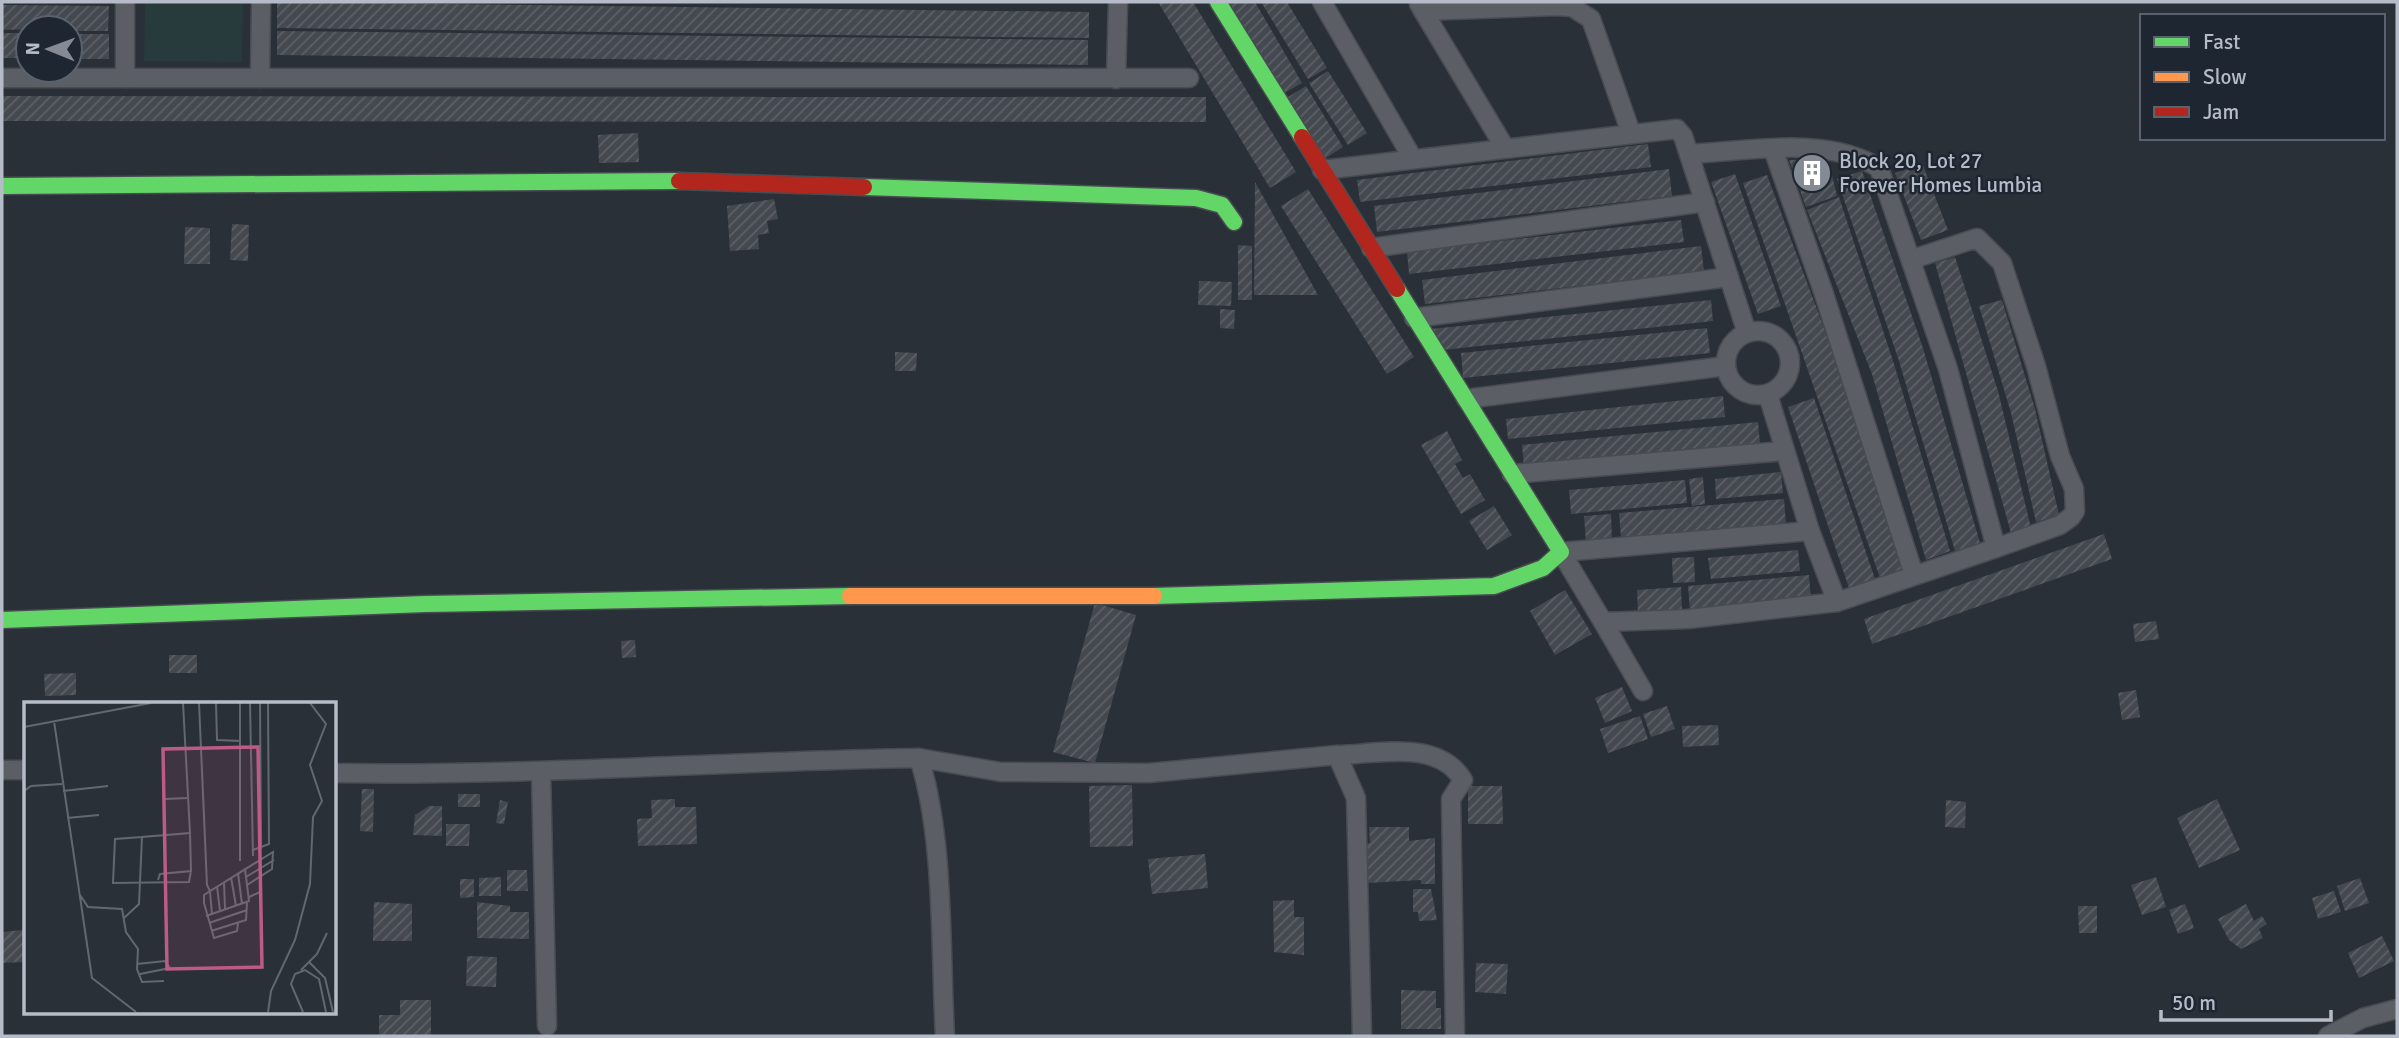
<svg xmlns="http://www.w3.org/2000/svg" width="2399" height="1038" font-family="Signika,sans-serif">
  <style>
    .pitch { fill: #273a3c }
    .building { fill: url(#building-hatch) }
    .lines { fill: none; stroke-linecap: round; stroke-linejoin: round }
    .street-casing { stroke: #484c52; stroke-width: 21 }
    .fast-casing { stroke: #484c52; stroke-width: 19 }
    .slow-casing { stroke: #484c52; stroke-width: 19 }
    .jam-casing { stroke: #484c52; stroke-width: 19 }
    .street { stroke: #5b5e65; stroke-width: 18 }
    .fast { stroke: #63d668; stroke-width: 16 }
    .slow { stroke: #ff974d; stroke-width: 16 }
    .jam { stroke: #b3261e; stroke-width: 16 }
    .labels { text-anchor: middle; stroke-width: 5; stroke-linejoin: round; paint-order: stroke }
    .poi-label { font-size: 21px; fill: #b5bcc8; stroke: #1e2632; text-anchor: start }
    .inset-road { fill: none; stroke: #626871; stroke-width: 2 }
    .view { fill: #bd5a87; fill-opacity: 0.15; stroke: #bd5a87; stroke-width: 3.5 }
    .inset-edge { fill: none; stroke: #b5bcc8; stroke-width: 3.5 }
  </style>
  <defs>
    <pattern id="building-hatch" width="6" height="6" patternUnits="userSpaceOnUse" patternTransform="scale(1.75)"><rect width="6" height="6" fill="#44494f"/><path d="M-1 1l2-2M0 6l6-6M5 7l2-2" fill="none" stroke="#5d6167"/></pattern>
  </defs>
  <rect width="100%" height="100%" fill="#2a3037"/>
  <path class="pitch" d="M145,2L243,3L242,62L144,61Z"/>
  <g class="building">
    <path d="M277,2L1089,12V38L277,28Z"/>
    <path d="M1158,2H1193L1296,172L1270,188Z"/>
    <path d="M1224,2H1255L1302,83L1279,96Z"/>
    <path d="M1261,2H1287L1327,68L1308,79Z"/>
    <path d="M2,5L109,6L108,31H70V28L2,30Z"/>
    <path d="M277,31L1088,40V65L277,55Z"/>
    <rect x="2" y="33" width="26" height="25"/>
    <rect x="70" y="34" width="39" height="25"/>
    <path d="M1328,71L1367,133L1348,145L1309,83Z"/>
    <path d="M1306,86L1343,147L1321,161L1283,100Z"/>
    <path d="M2,96L1206,97V122L2,121Z"/>
    <path d="M638,133L639,162L599,163L598,135Z"/>
    <path d="M1648,144L1651,167L1360,202L1357,180Z"/>
    <path d="M1828,159L1837,196L1806,207L1789,160Z"/>
    <path d="M1922,163L1948,230L1921,240L1895,173Z"/>
    <path d="M1669,169L1672,196L1377,232L1374,206Z"/>
    <path d="M1862,171L1923,348L1980,543L1955,551L1899,361L1837,179Z"/>
    <path d="M1735,174L1781,306L1758,314L1711,182Z"/>
    <path d="M1767,175L1840,371L1904,570L1880,578L1743,183Z"/>
    <path d="M1255,182L1318,295H1254Z"/>
    <path d="M1308,189L1414,357L1387,374L1281,206Z"/>
    <path d="M1839,197L1894,364L1950,551L1926,560L1872,374L1807,210Z"/>
    <path d="M774,199L778,219L767,221L769,233L758,235L759,249L730,251L727,206Z"/>
    <path d="M1681,220L1684,242L1409,274L1407,252Z"/>
    <path d="M232,224L249,225L248,261L230,260Z"/>
    <path d="M185,227L210,228V264H184Z"/>
    <path d="M1238,245L1252,246V300H1238Z"/>
    <path d="M1701,246L1704,271L1425,304L1422,280Z"/>
    <path d="M1955,257L1998,391L2031,528L2011,533L1935,263Z"/>
    <path d="M1199,281L1232,282L1231,306L1198,305Z"/>
    <path d="M1711,300L1713,321L1433,351L1431,329Z"/>
    <path d="M2002,300L2035,409L2059,515L2036,522L2011,413L1979,306Z"/>
    <path d="M1220,309L1235,310L1234,329L1220,328Z"/>
    <path d="M1707,328L1710,353L1463,378L1461,353Z"/>
    <path d="M895,352L917,353L916,371H895Z"/>
    <path d="M1723,396L1725,417L1508,439L1506,419Z"/>
    <path d="M1814,398L1875,579L1849,588L1788,407Z"/>
    <path d="M1758,422L1760,444L1524,467L1522,445Z"/>
    <path d="M1447,431L1462,460L1455,464L1463,478L1470,474L1485,500L1461,514L1421,445Z"/>
    <path d="M1781,472L1783,493L1716,499L1715,479Z"/>
    <path d="M1703,477L1705,504L1692,506L1689,479Z"/>
    <path d="M1685,480L1687,503L1571,514L1569,490Z"/>
    <path d="M1784,499L1786,524L1621,537L1619,513Z"/>
    <path d="M1494,506L1512,535L1487,550L1469,521Z"/>
    <path d="M1611,514L1612,541L1586,543L1584,516Z"/>
    <path d="M2104,534L2112,559L1872,644L1864,619Z"/>
    <path d="M1798,550L1800,571L1711,579L1708,558Z"/>
    <path d="M1694,557L1695,582L1673,583L1672,558Z"/>
    <path d="M1809,575L1811,601L1690,611L1688,586Z"/>
    <path d="M1681,587L1682,612L1638,614L1637,590Z"/>
    <path d="M1565,590L1592,634L1555,655L1530,611Z"/>
    <path d="M1095,603L1136,615L1095,763L1053,752Z"/>
    <path d="M2156,621L2159,639L2135,642L2133,624Z"/>
    <path d="M635,640L636,657L622,658L621,641Z"/>
    <rect x="169" y="655" width="28" height="18"/>
    <path d="M76,673V695L45,696L44,674Z"/>
    <path d="M1622,687L1632,711L1605,723L1595,698Z"/>
    <path d="M2136,690L2140,717L2122,720L2118,693Z"/>
    <path d="M1667,706L1675,729L1651,737L1643,714Z"/>
    <path d="M1640,716L1648,739L1608,753L1600,729Z"/>
    <path d="M1718,725L1719,745L1683,747L1682,726Z"/>
    <path d="M1132,785L1133,846L1090,847L1089,786Z"/>
    <path d="M1468,786H1502L1503,824H1468Z"/>
    <path d="M362,789H374L373,832L360,831Z"/>
    <rect x="458" y="794" width="22" height="13"/>
    <path d="M675,799V807H696L697,844L638,846L637,819L652,818L651,800Z"/>
    <path d="M2217,799L2240,850L2199,868L2177,818Z"/>
    <path d="M500,800L508,802L504,824L496,823Z"/>
    <path d="M1946,800L1966,802L1965,828L1945,827Z"/>
    <path d="M429,806H442V836L413,835L415,815Z"/>
    <path d="M446,824H470L469,846H446Z"/>
    <path d="M1369,827H1409V841L1435,838V884H1421V880L1367,883L1365,843H1370Z"/>
    <path d="M1205,854L1208,888L1152,894L1148,859Z"/>
    <path d="M507,870H527L528,891H507Z"/>
    <path d="M501,877V896H479V878Z"/>
    <path d="M2156,877L2166,907L2142,915L2131,885Z"/>
    <path d="M2360,878L2369,903L2345,911L2337,886Z"/>
    <path d="M460,879H474V897L460,898Z"/>
    <path d="M1413,889H1431L1437,920L1419,921L1418,912H1413Z"/>
    <path d="M2334,891L2341,912L2318,919L2312,898Z"/>
    <path d="M1294,900V917H1304V955L1274,952L1273,901Z"/>
    <path d="M374,902L412,904V941H373Z"/>
    <path d="M477,902L510,906V912H529V939L477,938Z"/>
    <path d="M2185,904L2194,928L2178,934L2169,910Z"/>
    <path d="M2246,904L2254,921L2262,916L2267,924L2259,929L2263,938L2241,949L2229,940L2218,919Z"/>
    <path d="M2078,906H2097V933H2079Z"/>
    <path d="M23,930L25,962L2,963V932Z"/>
    <path d="M2382,936L2394,961L2359,978L2348,953Z"/>
    <path d="M467,956L497,957L496,987L466,986Z"/>
    <path d="M1476,963L1508,964L1506,994L1475,992Z"/>
    <path d="M1401,990L1436,991V1008H1441V1029H1401Z"/>
    <path d="M400,1000H431V1036H379V1015H400Z"/>
  </g>
  <g class="lines">
    <g class="street-casing">
      <g id="street">
        <path d="M1322,2L1413,159"/>
        <path d="M1419,4L1505,148"/>
        <path d="M1423,11L1556,6L1572,7L1591,19L1631,133"/>
        <path d="M2,78H1189"/>
        <path d="M125,78V2"/>
        <path d="M260,78L261,2"/>
        <path d="M1116,79L1118,2"/>
        <path d="M1773,149L1823,291L1914,575"/>
        <path d="M1689,154C1748,151 1827,135 1879,168L1948,369L1996,548"/>
        <path d="M1322,170L1677,129L1683,136L1747,333"/>
        <path d="M1371,248L1705,202"/>
        <path d="M1414,318L1729,277"/>
        <circle cx="1758" cy="363" r="32"/>
        <path d="M1768,395L1810,531L1837,602"/>
        <path d="M1466,399L1726,366"/>
        <path d="M1512,474L1784,451"/>
        <path d="M1810,531L1561,552L1603,622L1688,619L1837,602L1996,548L2060,525L2071,517L2075,511L2074,489L2060,456L2036,366L2002,263L1977,238L1913,259"/>
        <path d="M1603,622L1643,691"/>
        <path d="M1337,755C1379,754 1438,739 1463,780L1451,799L1455,1036"/>
        <path d="M919,758L1001,772L1149,773L1337,755L1356,798L1362,1036"/>
        <path d="M2,770H26"/>
        <path d="M334,773C530,776 724,761 919,758C945,839 940,950 945,1036"/>
        <path d="M541,773L547,1026"/>
        <path d="M2328,1036L2363,1018L2397,1009"/>
      </g>
    </g>
    <g class="fast-casing">
      <g id="fast">
        <path d="M1218,2L1302,137"/>
        <path d="M2,186L679,181"/>
        <path d="M864,187L1196,198L1222,205L1234,222"/>
        <path d="M1154,596L1494,586L1543,568L1561,552L1397,289"/>
        <path d="M2,620L425,604L850,596"/>
      </g>
    </g>
    <g class="slow-casing">
      <path id="slow" d="M850,596H1154"/>
    </g>
    <g class="jam-casing">
      <g id="jam">
        <path d="M1302,137L1397,289"/>
        <path d="M679,181L864,187"/>
      </g>
    </g>
    <use href="#street" class="street"/>
    <use href="#fast" class="fast"/>
    <use href="#slow" class="slow"/>
    <use href="#jam" class="jam"/>
  </g>
  <defs>
    <g id="building-disc" transform="scale(2.0125)"><circle r="9.5" fill="#848b95" stroke="#1e2632"/><path d="M-4-6H4V6H1V3H-1V6H-4ZM-2.5-4.3h1.7v1.8h-1.7ZM.8-4.3h1.7v1.8H.8ZM-2.5-1h1.7V.8h-1.7ZM.8-1h1.7V.8H.8Z" fill="#fff"/></g>
  </defs>
  <g fill-rule="evenodd">
    <use href="#building-disc" x="1812" y="173"/>
  </g>
  <g class="labels">
    <g class="poi-label">
      <text x="1839" y="168">Block 20, Lot 27<tspan x="1839" dy="24">Forever Homes Lumbia</tspan></text>
    </g>
  </g>
  <g transform="translate(24 702)">
    <rect width="312" height="312" fill="#2a3037"/>
    <path class="inset-road" d="M175,1L183,183L186,189L249,150L248,167L223,183M192,1L193,38L217,39M226,1L229,154M236,1L237,147M30,19L68,276L112,310M0,25L127,1M0,89L7,84L38,82M39,89L84,84M141,97L163,96M43,116L75,113M118,135L91,137L89,181L165,180L167,169M229,148L245,142L244,1M216,159V1M214,171L218,202M207,175L212,204M222,175L250,158M134,178L136,172L167,169L166,131M200,180L201,208M193,184L196,209M186,189L180,193V201L190,236L213,229L214,221M186,190L188,212M56,193L64,205L98,207L102,230L114,247L113,267L118,280L140,279M225,195L236,190V177M182,214L225,199L221,167M100,216L115,202L118,135L166,131L159,1M185,221L223,208M187,229L222,218L223,201M285,260L301,276L309,310M113,262L141,259L146,266L116,272M277,268L293,252L303,231M244,310L247,289L271,238L286,182L289,115L298,99L286,63L302,22L286,1M279,310L267,282L271,272L281,268L295,277L302,310"/>
    <path class="view" d="M234,45L238,265L143,267L139,47Z"/>
    <rect width="312" height="312" class="inset-edge"/>
  </g>
  <rect width="2399" height="1038" fill="none" stroke="#b5bcc8" stroke-width="7"/>
  <rect x="2140" y="14" width="245" height="126" fill="#1e2632" stroke="#5a626e" stroke-width="2"/>
  <rect x="2154" y="37" width="35" height="10" fill="#63d668" stroke="#5a626e" stroke-width="2"/>
  <text x="2203" y="49" font-size="21" fill="#b5bcc8">Fast</text>
  <rect x="2154" y="72" width="35" height="10" fill="#ff974d" stroke="#5a626e" stroke-width="2"/>
  <text x="2203" y="84" font-size="21" fill="#b5bcc8">Slow</text>
  <rect x="2154" y="107" width="35" height="10" fill="#b3261e" stroke="#5a626e" stroke-width="2"/>
  <text x="2203" y="119" font-size="21" fill="#b5bcc8">Jam</text>
  <g transform="translate(49 49) rotate(271)"><circle r="33" fill="#1e2632" stroke="#5a626e" stroke-width="2"/>
  <path d="M0-5L12 26L0 18L-12 26Z" fill="#848b95"/>
  <text y="-10" font-size="19" font-weight="bold" text-anchor="middle" fill="#b5bcc8">N</text>
  </g>
  <path d="M2161 1010v10h170v-10" fill="none" stroke="#b5bcc8" stroke-width="3.5"/>
  <text x="2172" y="1010" font-size="21" fill="#b5bcc8" stroke="#1e2632" stroke-width="5" paint-order="stroke">50 m</text>
</svg>
